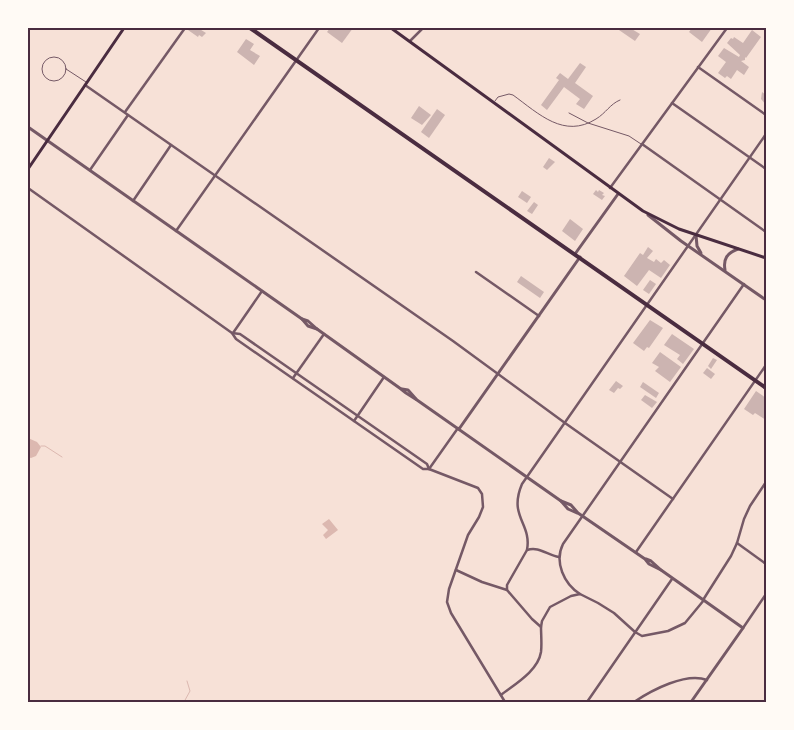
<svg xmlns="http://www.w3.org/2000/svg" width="794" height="730" font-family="'Noto Sans',sans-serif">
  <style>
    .water { fill: #dcb8b0 }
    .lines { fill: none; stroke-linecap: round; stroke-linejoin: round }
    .stream { stroke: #dcb8b0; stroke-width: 1 }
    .building { fill: #ccb4b1 }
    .service { stroke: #755966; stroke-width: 1 }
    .minor { stroke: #755966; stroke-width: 2.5 }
    .tertiary { stroke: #755966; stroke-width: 3 }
    .secondary { stroke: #4a2c40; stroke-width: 3 }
    .primary { stroke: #4a2c40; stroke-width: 4 }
    .neatline { fill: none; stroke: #4a2c40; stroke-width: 2 }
  </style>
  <rect width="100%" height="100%" fill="#f7e1d7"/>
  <g class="water">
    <path d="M28,438L37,442L41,447L36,456L31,458L28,457Z"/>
    <path d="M329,519L338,530L326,539L323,535L328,530L322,524Z"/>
  </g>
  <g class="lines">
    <g class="stream">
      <path d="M41,446H45L62,457"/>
      <path d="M184,702L190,691L187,681"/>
    </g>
  </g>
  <g class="building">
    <path d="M190,28H198L206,33L202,37L199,35L198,37L188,30Z"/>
    <path d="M330,28H353L342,43L327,32Z"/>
    <path d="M616,28H630L640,34L635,41Z"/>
    <path d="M692,28H712L702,42L689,32Z"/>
    <path d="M752,30L761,37L746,58L745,57V60L741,61L749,67L744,75L737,70L731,79L727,76L725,78L718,73L726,62L718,56L724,48L739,57L740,55L727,43L731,38L733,39L734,37L743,43Z"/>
    <path d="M246,39L254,44L250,50L260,56L254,65L237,52Z"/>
    <path d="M580,63L586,67L575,83L593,96L584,109L576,104L580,99L564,87L547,110L541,105L559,80L556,78L560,73L568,79Z"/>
    <path d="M762,92L766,95V105L761,99Z"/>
    <path d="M419,106L431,115L422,125L411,118Z"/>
    <path d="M437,109L445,115L429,138L421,132Z"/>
    <path d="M549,158L555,162L547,170L543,167Z"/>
    <path d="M596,190L598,192L599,190L604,193L602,195L605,196L602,200L593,194Z"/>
    <path d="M522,191L531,197L527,203L518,197Z"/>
    <path d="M534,202L538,205L532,214L527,211Z"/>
    <path d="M570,219L583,229L575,241L562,231Z"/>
    <path d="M648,247L653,251L647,258L654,262L656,259L661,263L664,260L670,265L661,278L649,270L637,286L624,276L640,253L643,255Z"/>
    <path d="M521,276L544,292L540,298L517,282Z"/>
    <path d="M650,280L656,284L649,294L643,290Z"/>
    <path d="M650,320L663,328L649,348L647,347L644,351L633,343Z"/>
    <path d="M672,334L694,349L683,364L677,359L680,355L664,345Z"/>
    <path d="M660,352L681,367L670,382L655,371L659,367L652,363Z"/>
    <path d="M713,358L717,360L711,369L708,366Z"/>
    <path d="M707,368L715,374L711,379L703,373Z"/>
    <path d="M616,381L623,386L620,389L618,388L614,393L609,390Z"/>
    <path d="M643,382L659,393L656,398L640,387Z"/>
    <path d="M756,391L766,398V420L755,413L753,415L744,409Z"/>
    <path d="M645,395L657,402L652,408L641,400Z"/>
  </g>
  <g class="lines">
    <g class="service">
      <circle cx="54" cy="69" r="12"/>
      <path d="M66,69L86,82"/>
      <path d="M495,101L498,97L509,94L513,95C539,114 564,139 596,119C606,113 610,104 620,100"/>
      <path d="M569,113L588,123L629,136L641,144"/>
    </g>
    <g class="minor">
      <path d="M764,28L766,29"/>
      <path d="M410,41L423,28"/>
      <path d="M28,45V46"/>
      <path d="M698,67L766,115"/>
      <path d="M85,85L453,341L565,423L673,499"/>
      <path d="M672,103L766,169"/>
      <path d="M125,112L185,28"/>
      <path d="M642,144L766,232"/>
      <path d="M90,170L128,115"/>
      <path d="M28,188L232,333L236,339L423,469H429L478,488L482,494L483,507L479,517L468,535L449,589L447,602L451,613L505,702"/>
      <path d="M610,188L727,28"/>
      <path d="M133,201L171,145"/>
      <path d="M176,231L319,28"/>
      <path d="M476,272L539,316"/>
      <path d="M232,333L240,334L427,464L429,469"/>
      <path d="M233,333L262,291"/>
      <path d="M293,378L324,334"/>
      <path d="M354,421L384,377"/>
      <path d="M429,469L458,428"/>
      <path d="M737,543L766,564"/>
      <path d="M527,550C532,523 508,517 522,484L766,134"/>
      <path d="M636,552L766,365"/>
      <path d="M456,570L482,582L507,590L532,619L541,627C541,635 542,644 541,652C538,671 515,684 501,695"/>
      <path d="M507,590V585L527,550C539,546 547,555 559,557"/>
      <path d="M580,594C564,584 554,562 563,544L744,284"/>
      <path d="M703,600L731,556L737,543L744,519L750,506L766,482"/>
      <path d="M541,627L542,621L550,607L571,596L580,594L598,603L614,613L635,632L642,636L668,631L685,623L704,600"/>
      <path d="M743,628L766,594"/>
      <path d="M587,702L672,579"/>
      <path d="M634,702C652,690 686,672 707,680"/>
    </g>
    <g class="tertiary">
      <path d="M28,127L302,319L308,326L317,329"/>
      <path d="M648,215L681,241L766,300"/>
      <path d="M696,235L697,246L701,253"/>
      <path d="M575,254L618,194"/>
      <path d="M725,270C723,259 727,253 738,249"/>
      <path d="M302,319L308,321L317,329L401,389L406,393L417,400L561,501L571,505L578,513L645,559L649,564L661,570L743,628L691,702"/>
      <path d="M402,389L408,390L416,399"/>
      <path d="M459,429L580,257"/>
      <path d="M561,501L568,509L577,513"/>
      <path d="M646,559L651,561L661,570"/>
    </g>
    <g class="secondary">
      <path d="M391,28L643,211L679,229L766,258"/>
      <path d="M28,169L124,28"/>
    </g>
    <path class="primary" d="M250,28L766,388"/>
  </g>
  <rect width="794" height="730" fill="none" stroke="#fffaf5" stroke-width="58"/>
  <rect x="29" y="29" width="736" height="672" class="neatline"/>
</svg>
